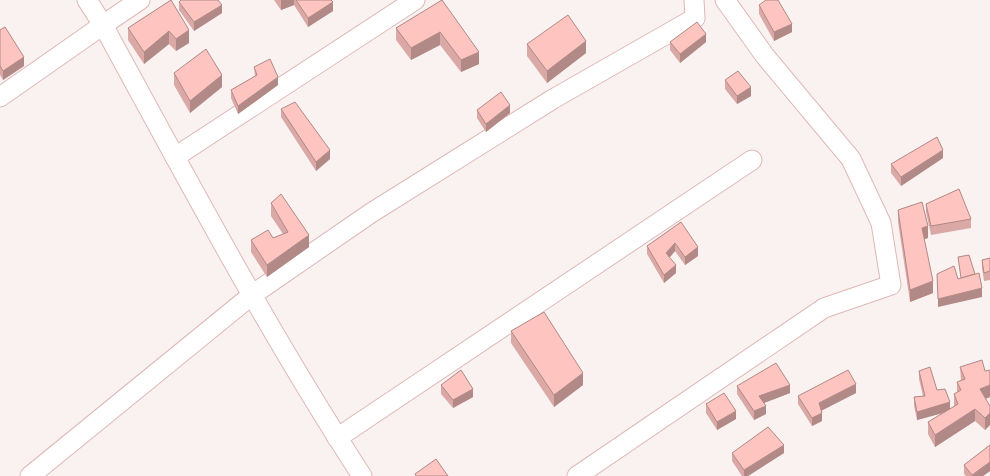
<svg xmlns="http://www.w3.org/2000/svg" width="990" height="476" font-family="Barlow,sans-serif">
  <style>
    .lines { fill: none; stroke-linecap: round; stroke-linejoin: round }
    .minor-casing { stroke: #deb9b6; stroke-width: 21 }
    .minor { stroke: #fff; stroke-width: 19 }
    .wall { fill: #daa9a5 }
    .shaded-wall { fill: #b18986 }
    .building { fill: #fdc4c0; stroke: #b18986 }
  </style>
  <rect width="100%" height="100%" fill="#faf2f1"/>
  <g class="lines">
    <g class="minor-casing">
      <g id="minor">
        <path d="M140,0L103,25C186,177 267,330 362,476"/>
        <path d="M0,97L103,25L87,0"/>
        <path d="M175,157L415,0"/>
        <path d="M337,438L752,160"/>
        <path d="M30,476L252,295L371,213L553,99L695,18L694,0"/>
        <path d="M577,476L824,308L891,285L881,223L851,159L765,56L725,0"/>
      </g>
    </g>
    <use href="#minor" class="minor"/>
  </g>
  <g class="wall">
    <path d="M171,0L189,43L176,51L169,44L144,64L128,40V28Z"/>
    <path d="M274,0H331L333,11L308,27L294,5L281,10Z"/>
    <path d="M442,0L479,64L461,72L440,45L411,60L396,40V28Z"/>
    <path d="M179,2L222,13L194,31L179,10Z"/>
    <path d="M759,5L792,32L774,41L759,14Z"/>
    <path d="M0,30L24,66L3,80L0,75Z"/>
    <path d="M670,42H706L680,63L670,50Z"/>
    <path d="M527,44L586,53L547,83L527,56Z"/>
    <path d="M254,67L278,85L238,114L231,98V90L255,76Z"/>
    <path d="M174,73L222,87L190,113L174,85Z"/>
    <path d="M725,80L751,96L737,104L725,89Z"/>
    <path d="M281,109L330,159L316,171L281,117Z"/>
    <path d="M477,110L510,113L486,132L477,118Z"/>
    <path d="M943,158L901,186L891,173V164Z"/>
    <path d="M271,203L309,247L267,277L251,252V240L273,238L283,234L271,216Z"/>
    <path d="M926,204L971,219V228L931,235L926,212Z"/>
    <path d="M898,210L928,238L924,239L933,293L910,302L898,222Z"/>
    <path d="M681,222L698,256L685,265L675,251L669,258L676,273L664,283L647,254V246Z"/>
    <path d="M990,258V280L984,281L982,268V260Z"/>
    <path d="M511,331L583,385L554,407L511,343Z"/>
    <path d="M960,367L985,371L990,370V397L985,399L990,406V425L985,430L975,421L935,447L928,434V422L943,413L917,420L914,406V397L923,396L919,379V371L937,390L950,409L954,406V394L957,392V382L961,381Z"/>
    <path d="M441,385L473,397L453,408L441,394Z"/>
    <path d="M737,386L790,393L764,403L766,414L754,420L737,394Z"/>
    <path d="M856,393L822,410V421L812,426L798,404V396Z"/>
    <path d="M706,404L736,419L717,430L706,413Z"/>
    <path d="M990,445V471L983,476H966L964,474V465Z"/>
    <path d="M732,453H784L748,476H742L732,461Z"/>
  </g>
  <g class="shaded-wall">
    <path d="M281,0H294V5L281,10Z"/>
    <path d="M333,2V11L308,27V18Z"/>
    <path d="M222,5V13L194,31V22Z"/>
    <path d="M792,24V32L774,41V32Z"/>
    <path d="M189,30V43L176,51V39Z"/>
    <path d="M169,31V44L144,64V52Z"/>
    <path d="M440,32V45L411,60V48Z"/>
    <path d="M706,34V42L680,63V54Z"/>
    <path d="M586,41V53L547,83V71Z"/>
    <path d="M479,52V64L461,72V60Z"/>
    <path d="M24,57V66L3,80V71Z"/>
    <path d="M222,75V87L190,113V101Z"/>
    <path d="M278,77V85L238,114V106Z"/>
    <path d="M751,87V96L737,104V96Z"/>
    <path d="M510,105V113L486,132V124Z"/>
    <path d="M330,150V159L316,171V162Z"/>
    <path d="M943,150V158L901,186V177Z"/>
    <path d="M928,226V238L922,240V228Z"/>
    <path d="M309,235V247L267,277V265Z"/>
    <path d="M675,243V251L666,262V253Z"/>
    <path d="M698,247V256L685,265V257Z"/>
    <path d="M676,265V273L664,283V275Z"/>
    <path d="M933,281V293L910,302V290Z"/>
    <path d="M982,288V297L938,307V299Z"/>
    <path d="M583,373V385L554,407V395Z"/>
    <path d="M856,384V393L819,412V403Z"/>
    <path d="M790,385V393L759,405V396Z"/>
    <path d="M990,385V397L980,401V389Z"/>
    <path d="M473,389V397L453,408V400Z"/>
    <path d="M950,402V411L917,420V412Z"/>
    <path d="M766,406V414L754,420V411Z"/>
    <path d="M975,409V421L935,447V435Z"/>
    <path d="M736,411V419L717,430V422Z"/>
    <path d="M822,413V421L812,426V418Z"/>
    <path d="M990,413V425L985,430V418Z"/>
    <path d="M784,445V453L748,476H744V470Z"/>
    <path d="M990,462V471L983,476H972Z"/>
  </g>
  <g class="building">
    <path d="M171,0L189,30L176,39L169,31L144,52L128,28Z"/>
    <path d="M181,0H218L222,5L194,22L179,2Z"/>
    <path d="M296,0H331L333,2L308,18Z"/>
    <path d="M442,0L479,52L461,60L440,32L411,48L396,28Z"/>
    <path d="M766,0H778L792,24L774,32L759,5Z"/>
    <path d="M568,15L586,41L547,71L527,44Z"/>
    <path d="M697,22L706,34L680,54L670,42Z"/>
    <path d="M5,27L24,57L3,71L0,66V30Z"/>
    <path d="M206,49L222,75L190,101L174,73Z"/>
    <path d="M270,59L278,77L238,106L231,90L257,75L254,67Z"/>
    <path d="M738,71L751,87L737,96L725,80Z"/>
    <path d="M501,92L510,105L486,124L477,110Z"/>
    <path d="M295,102L330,150L316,162L281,109Z"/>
    <path d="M937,137L943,150L901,177L891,164Z"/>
    <path d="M959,189L971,219L931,226L926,204Z"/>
    <path d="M281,194L309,235L267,265L251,240L268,230L273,238L288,232L271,203Z"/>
    <path d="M922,202L928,226L922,228L933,281L910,290L898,210Z"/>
    <path d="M681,222L698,247L685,257L675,243L666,253L676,265L664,275L647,246Z"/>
    <path d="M969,255L975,274L961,278L958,257Z"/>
    <path d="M990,258V271L984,273L982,260Z"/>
    <path d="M954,266L958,279L979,273L982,288L938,299L937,274Z"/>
    <path d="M544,312L583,373L554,395L511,331Z"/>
    <path d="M982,360L985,371L990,370V385L980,389L990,406V413L985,418L975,409L935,435L928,422L958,404L954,394L961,390L957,382L965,379L960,367Z"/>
    <path d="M776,363L790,385L759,396L766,406L754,411L737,386Z"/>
    <path d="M930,367L937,390L945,389L950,402L917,412L914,397L925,396L919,371Z"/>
    <path d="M461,370L473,389L453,400L441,385Z"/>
    <path d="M848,370L856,384L819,403L822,413L812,418L798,396Z"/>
    <path d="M724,393L736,411L717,422L706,404Z"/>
    <path d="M768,427L784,445L744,470L732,453Z"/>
    <path d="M990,445V462L972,475L964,465Z"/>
    <path d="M436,459L448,476H416L415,474Z"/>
  </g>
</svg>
